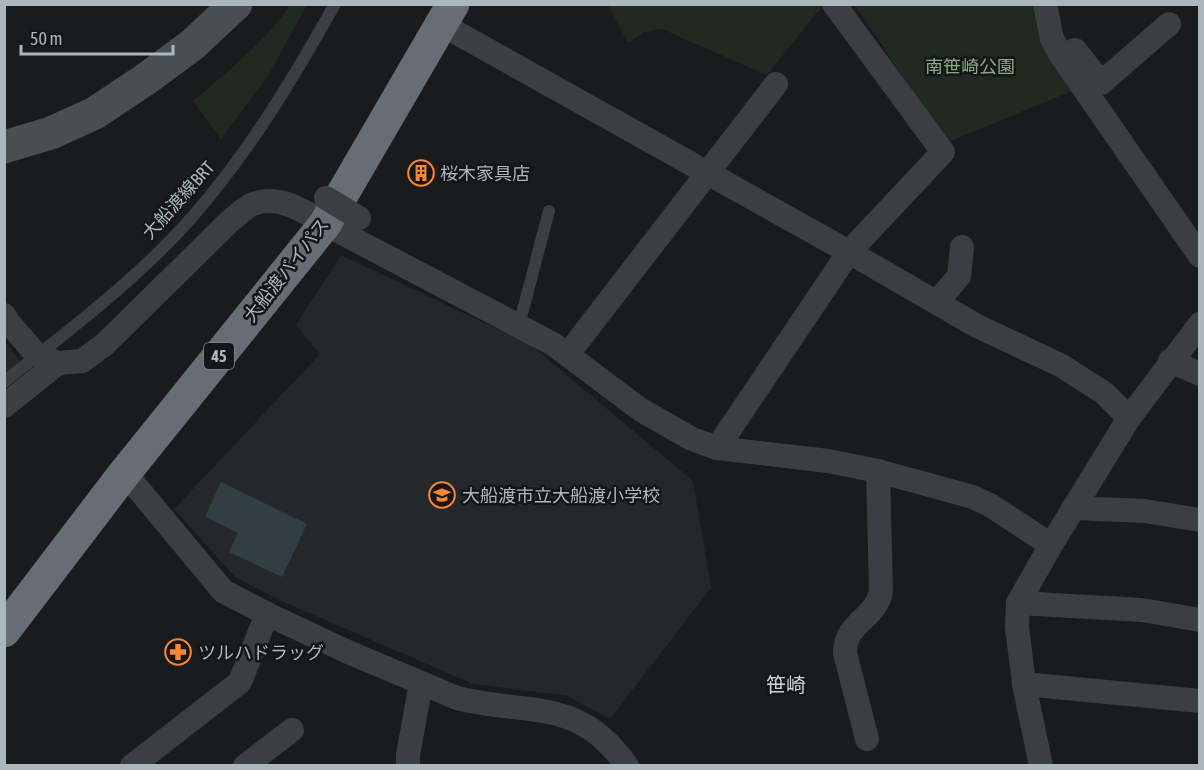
<svg xmlns="http://www.w3.org/2000/svg" width="1204" height="770" font-family="'Asap Condensed','Noto Sans JP',sans-serif">
  <style>
    .built { fill: #26272a }
    .green { fill: #212920 }
    .water { fill: #2f3f42 }
    .lines { fill: none; stroke-linecap: round; stroke-linejoin: round }
    .lane { stroke: #3b3e42; stroke-width: 12 }
    .street { stroke: #3b3e42; stroke-width: 24 }
    .secondary { stroke: #494e52; stroke-width: 33 }
    .highway { stroke: #676d74; stroke-width: 33 }
    .street-bridge { stroke: #3b3e42; stroke-width: 24 }
    .labels { text-anchor: middle; dominant-baseline: central; stroke-width: 5; stroke-linejoin: round; paint-order: stroke }
    .shield { fill: #151618; stroke: #7f868c; stroke-width: 1.5 }
    .shield-label { font-size: 16px; font-weight: bold; fill: #acb6bd }
    .park-label { font-size: 18px; fill: #8aa983; stroke: #151618 }
    .poi-label { font-size: 18px; fill: #acb6bd; stroke: #151618; text-anchor: start }
    .street-label { font-size: 18px; fill: #acb6bd; stroke: #151618 }
    .neighbourhood-label { font-size: 20px; fill: #ced3d9; stroke: #151618 }
  </style>
  <rect width="100%" height="100%" fill="#1a1b1d"/>
  <g class="built">
    <path d="M341,255L531,345L693,481L711,588L610,719L568,696L473,684L279,600L235,577L174,509L320,354L296,325Z"/>
    <path d="M4,340L21,362L4,375Z"/>
  </g>
  <g class="green">
    <path d="M290,5H307L268,76L221,139L193,101C225,74 267,40 290,5Z"/>
    <path d="M608,5H823L767,75L662,29L644,32L628,43Z"/>
    <path d="M853,5H1036L1072,91L946,143L862,15Z"/>
  </g>
  <path class="water" d="M221,482L307,524L282,577L229,552L238,533L205,517Z"/>
  <g class="lines">
    <g class="lane">
      <path d="M519,325L549,211"/>
      <path d="M4,382C68,331 140,277 193,216C249,152 293,79 335,4"/>
    </g>
    <g class="street">
      <path d="M1045,4L1052,39L1062,57L1200,256"/>
      <path d="M441,24L849,252L977,326L1062,366L1104,393L1129,418"/>
      <path d="M1069,53L1075,50L1101,83L1169,24"/>
      <path d="M937,302L959,276L962,247"/>
      <path d="M4,315L8,322L37,355L58,363L82,361L105,344L230,221C237,216 245,207 253,204C279,194 304,211 325,224L553,344L641,410L692,439L717,448L828,461L878,471L973,497L990,505L1051,545"/>
      <path d="M568,354L776,84"/>
      <path d="M1170,361L1200,374"/>
      <path d="M4,406L58,363"/>
      <path d="M717,448L849,252L943,152L834,4"/>
      <path d="M125,473L223,591L267,614L348,652L457,698C529,716 578,696 627,766"/>
      <path d="M1073,508L1145,511L1200,520"/>
      <path d="M1018,603L1142,610L1200,620"/>
      <path d="M1024,684L1200,701"/>
      <path d="M867,739L845,653C845,621 876,620 881,591L878,471"/>
      <path d="M132,766L240,682L267,614"/>
      <path d="M245,766L292,730"/>
      <path d="M408,766V755L421,683"/>
      <path d="M1041,766L1024,684L1017,627L1018,603L1051,545L1129,418L1200,324"/>
    </g>
    <path class="secondary" d="M4,147L51,133L95,113L146,79L192,45L236,4"/>
    <path class="highway" d="M4,631L123,475L325,224L453,4"/>
    <path class="street-bridge" d="M326,198L359,218"/>
  </g>
  <defs>
    <g id="building-ring" transform="scale(1.35)"><circle r="9.5" fill="#151618" stroke="#fb8734" stroke-width="1.5"/><path d="M-4-6H4V6H1V3H-1V6H-4ZM-2.5-4.3h1.7v1.8h-1.7ZM.8-4.3h1.7v1.8H.8ZM-2.5-1h1.7V.8h-1.7ZM.8-1h1.7V.8H.8Z" fill="#fb8734"/></g>
    <g id="school-ring" transform="scale(1.35)"><circle r="9.5" fill="#151618" stroke="#fb8734" stroke-width="1.5"/><path d="M0-5L7-2L0 1L-7-2ZM-4 1L0 2.5L4 1V4Q0 6-4 4Z" fill="#fb8734"/></g>
    <g id="pharmacy-ring" transform="scale(1.35)"><circle r="9.5" fill="#151618" stroke="#fb8734" stroke-width="1.5"/><path d="M-2-6h4v4h4v4h-4v4h-4v-4h-4v-4h4Z" fill="#fb8734"/></g>
  </defs>
  <g fill-rule="evenodd">
    <use href="#building-ring" x="421" y="173"/>
    <use href="#school-ring" x="442" y="495"/>
    <use href="#pharmacy-ring" x="178" y="652"/>
  </g>
  <g class="labels">
    <rect class="shield" x="204" y="343" width="30" height="26" rx="4.5"/>
    <g class="shield-label">
      <text x="219" y="356">45</text>
    </g>
    <g class="park-label">
      <text x="970" y="66">南笹崎公園</text>
    </g>
    <g class="poi-label">
      <text x="440" y="173">桜木家具店</text>
      <text x="462" y="495">大船渡市立大船渡小学校</text>
      <text x="198" y="652">ツルハドラッグ</text>
    </g>
    <g class="street-label">
      <text transform="translate(178 200) rotate(-48)">大船渡線BRT</text>
      <text transform="translate(286 270) rotate(-52)">大船渡バイパス</text>
    </g>
    <g class="neighbourhood-label">
      <text x="786" y="684">笹崎</text>
    </g>
  </g>
  <rect width="1204" height="770" fill="none" stroke="#acb6bd" stroke-width="12"/>
  <path d="M21 45v9h152v-9" fill="none" stroke="#acb6bd" stroke-width="3"/>
  <text x="30" y="45" font-size="18" fill="#acb6bd" stroke="#151618" stroke-width="4.5" paint-order="stroke">50 m</text>
</svg>
